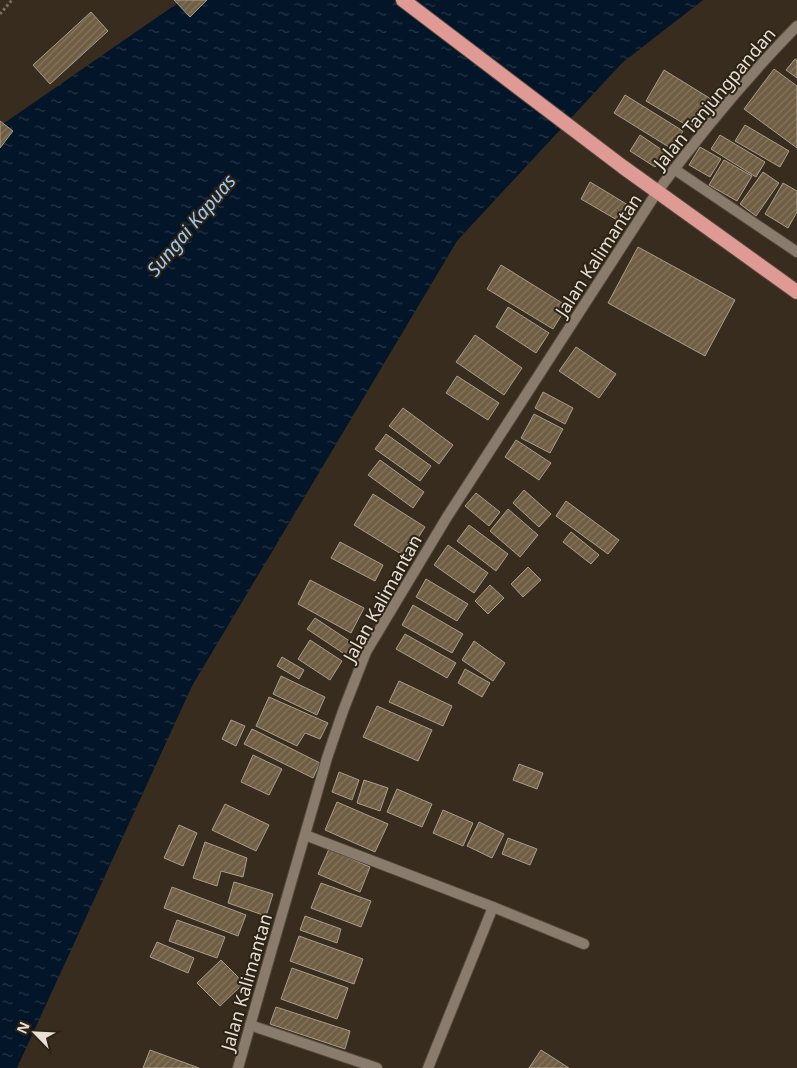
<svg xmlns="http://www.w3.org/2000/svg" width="797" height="1068" font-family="'Noto Sans',sans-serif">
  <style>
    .water { fill: url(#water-ripples) }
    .building { fill: url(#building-hatch); stroke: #a89c8a }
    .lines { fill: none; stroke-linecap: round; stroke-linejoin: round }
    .minor-casing { stroke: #534a3d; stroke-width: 12 }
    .trunk-casing { stroke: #534a3d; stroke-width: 16 }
    .path { stroke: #7a7063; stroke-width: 3; stroke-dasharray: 2.5 2.5; stroke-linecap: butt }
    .minor { stroke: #897c6c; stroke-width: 10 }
    .trunk { stroke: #e09a95; stroke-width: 14 }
    .labels { text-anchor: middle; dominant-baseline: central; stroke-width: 4; stroke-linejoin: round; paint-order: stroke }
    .street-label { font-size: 18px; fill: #e7e0d7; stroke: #2d2315 }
    .water-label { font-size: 19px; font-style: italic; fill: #9ec8f3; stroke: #2d2315 }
  </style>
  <defs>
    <pattern id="water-ripples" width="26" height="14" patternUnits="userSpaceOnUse" patternTransform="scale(1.25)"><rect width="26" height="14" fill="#031528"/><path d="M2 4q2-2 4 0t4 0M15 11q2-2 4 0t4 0" fill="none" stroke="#283746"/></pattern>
    <pattern id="building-hatch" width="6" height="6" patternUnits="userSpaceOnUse" patternTransform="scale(1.25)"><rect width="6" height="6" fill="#6f5e43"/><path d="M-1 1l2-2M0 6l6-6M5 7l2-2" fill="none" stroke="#84755d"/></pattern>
  </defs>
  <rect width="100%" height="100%" fill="#382c1e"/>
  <path class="water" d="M182,0H703L622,63L457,241L192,686L17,1068H0V126Z"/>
  <g class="building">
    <path d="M174,0H207L190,17Z"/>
    <path d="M91,12L108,31L50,84L33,65Z"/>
    <path d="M795,59L797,60V78L786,70Z"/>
    <path d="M774,69L797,86V148L744,109Z"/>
    <path d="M664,70L711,99L693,129L646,101Z"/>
    <path d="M625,95L683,131L672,149L614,113Z"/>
    <path d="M0,121L13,131L0,148Z"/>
    <path d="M745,125L789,151L780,167L735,141Z"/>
    <path d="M640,135L665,152L655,167L630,151Z"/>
    <path d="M720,135L765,162L756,177L711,149Z"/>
    <path d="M700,147L721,159L710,177L689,165Z"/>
    <path d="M724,160L752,176L737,201L709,185Z"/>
    <path d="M763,172L779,183L756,216L740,204Z"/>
    <path d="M590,182L633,208L624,224L581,199Z"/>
    <path d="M783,183L797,191V212L788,228L765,214Z"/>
    <path d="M638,247L735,300L705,356L608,303Z"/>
    <path d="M501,265L567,306L553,329L487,289Z"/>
    <path d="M508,307L549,333L536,353L496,327Z"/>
    <path d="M475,335L522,368L504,395L456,362Z"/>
    <path d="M576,347L616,374L599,398L559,371Z"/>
    <path d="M457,376L499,403L488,420L446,393Z"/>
    <path d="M543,392L573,408L565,424L535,408Z"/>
    <path d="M403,408L453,445L439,464L389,426Z"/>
    <path d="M534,414L563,429L550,453L521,438Z"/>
    <path d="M386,434L431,466L420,481L375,449Z"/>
    <path d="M516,440L551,463L539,480L505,457Z"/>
    <path d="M380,460L424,492L413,508L368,475Z"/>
    <path d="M524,490L551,514L539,527L513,503Z"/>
    <path d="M476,493L500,512L489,526L465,506Z"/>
    <path d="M373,494L425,527L406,557L354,525Z"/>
    <path d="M566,501L619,540L608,554L556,516Z"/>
    <path d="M508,509L538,535L520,557L490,531Z"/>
    <path d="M469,525L508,554L496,571L457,541Z"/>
    <path d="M571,532L599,555L591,564L563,542Z"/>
    <path d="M340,542L383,565L375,581L331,558Z"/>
    <path d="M448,545L488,573L474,593L434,565Z"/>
    <path d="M528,567L541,580L523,597L511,584Z"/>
    <path d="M426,579L468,604L457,621L416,597Z"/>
    <path d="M310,580L364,608L351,633L298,604Z"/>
    <path d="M490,585L504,598L488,614L475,601Z"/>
    <path d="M413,605L463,634L452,653L402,625Z"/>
    <path d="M315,618L357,646L349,657L307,629Z"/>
    <path d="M405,634L456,663L447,678L396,649Z"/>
    <path d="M310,640L342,661L330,680L298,659Z"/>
    <path d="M474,641L505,663L493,681L462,660Z"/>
    <path d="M282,657L304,670L299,679L277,666Z"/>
    <path d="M465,669L490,683L482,697L458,683Z"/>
    <path d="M281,676L325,697L317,715L273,694Z"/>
    <path d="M399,681L452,706L443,726L389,702Z"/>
    <path d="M269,697L328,723L320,739L305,733L297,746L256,726Z"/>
    <path d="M377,706L432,730L418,761L363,737Z"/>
    <path d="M231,720L245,726L236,746L222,739Z"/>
    <path d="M252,729L320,763L313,778L244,744Z"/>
    <path d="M253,755L282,769L269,795L241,782Z"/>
    <path d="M519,764L543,773L537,789L513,780Z"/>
    <path d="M339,772L359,780L352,800L332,792Z"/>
    <path d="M364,780L388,788L380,811L357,803Z"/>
    <path d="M397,789L432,804L422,827L387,812Z"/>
    <path d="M337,802L388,824L375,852L325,830Z"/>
    <path d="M225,804L269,825L256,851L212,830Z"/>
    <path d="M443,810L473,823L463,846L433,833Z"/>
    <path d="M479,822L504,834L492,858L467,846Z"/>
    <path d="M179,825L197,833L183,866L164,858Z"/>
    <path d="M508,838L537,849L530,865L502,854Z"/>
    <path d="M205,842L247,858L243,877L221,871L217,886L193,878Z"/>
    <path d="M329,849L370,867L360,892L318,874Z"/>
    <path d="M234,882L273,894L266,916L228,903Z"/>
    <path d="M321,883L371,901L361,927L311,908Z"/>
    <path d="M172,887L246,915L238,936L164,908Z"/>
    <path d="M305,916L341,929L337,943L300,930Z"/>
    <path d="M177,920L225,937L217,958L169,941Z"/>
    <path d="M299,936L363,959L354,984L290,961Z"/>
    <path d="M157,942L194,958L188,973L150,957Z"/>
    <path d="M221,960L244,983L220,1006L197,983Z"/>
    <path d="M292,968L348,988L337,1019L281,999Z"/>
    <path d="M276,1007L350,1031L345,1049L270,1024Z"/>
    <path d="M150,1050L199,1068H143Z"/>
    <path d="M541,1050L569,1068H529Z"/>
  </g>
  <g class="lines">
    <g class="minor-casing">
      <g id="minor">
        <path d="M674,169L797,252"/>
        <path d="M305,835L493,907L584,944"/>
        <path d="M250,1025L377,1068"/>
        <path d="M238,1068L263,980L327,758L343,711L366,652L447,517L657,192C700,134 746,78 797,26"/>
        <path d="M428,1068L493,907"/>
      </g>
    </g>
    <g class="trunk-casing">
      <path id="trunk" d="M403,0L623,167L797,292"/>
    </g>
    <path class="path" d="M0,14L12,0"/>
    <use href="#minor" class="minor"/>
    <use href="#trunk" class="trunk"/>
  </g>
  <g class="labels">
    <g class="street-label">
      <text transform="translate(714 98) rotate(-50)">Jalan Tanjungpandan</text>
      <text transform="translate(598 255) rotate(-57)">Jalan Kalimantan</text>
      <text transform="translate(382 598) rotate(-61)">Jalan Kalimantan</text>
      <text transform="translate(246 982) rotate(-74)">Jalan Kalimantan</text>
    </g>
    <g class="water-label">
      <text transform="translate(191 225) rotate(-50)">Sungai Kapuas</text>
    </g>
  </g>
  <g transform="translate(35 1033) rotate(294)" stroke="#2d2315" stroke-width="4" paint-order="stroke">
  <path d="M0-4L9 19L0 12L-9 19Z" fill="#e7e0d7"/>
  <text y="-8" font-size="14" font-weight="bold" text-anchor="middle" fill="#e7e0d7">N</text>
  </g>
</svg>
